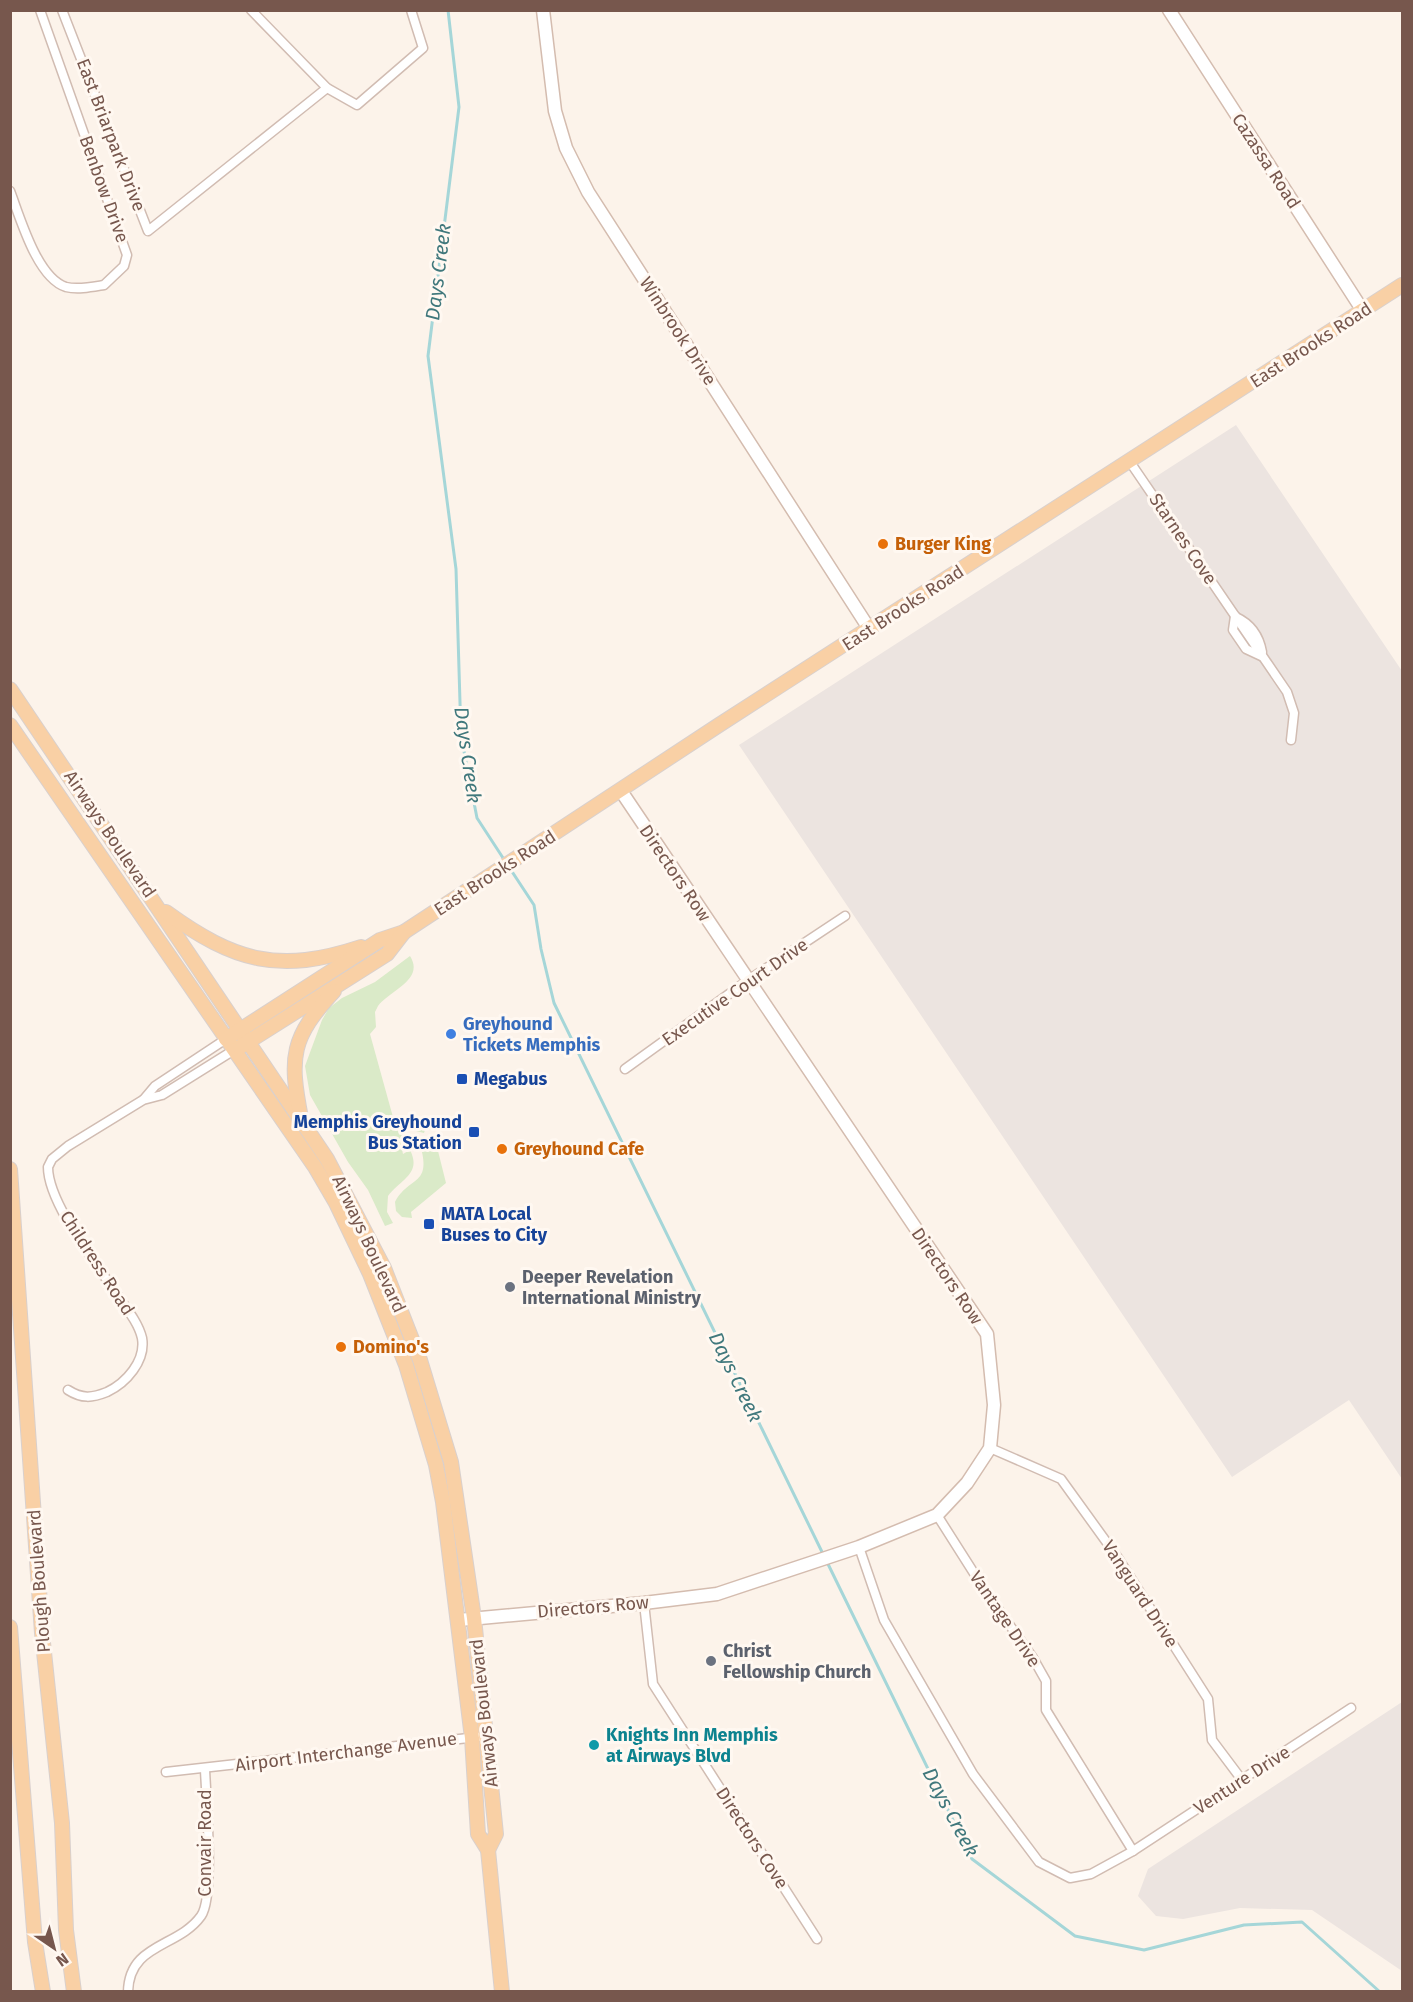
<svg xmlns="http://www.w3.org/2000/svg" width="1413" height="2002" font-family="'Fira Sans',sans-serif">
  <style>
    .industrial { fill: #ece4e0 }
    .green { fill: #daeac8 }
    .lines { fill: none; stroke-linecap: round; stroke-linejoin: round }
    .stream { stroke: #a5d6d8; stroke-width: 3 }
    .street-casing { stroke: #d1bcb2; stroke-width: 11 }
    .secondary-casing { stroke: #d4bcaf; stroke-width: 15 }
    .primary-casing { stroke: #d9d0cd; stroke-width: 16 }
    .street { stroke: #fff; stroke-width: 8 }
    .secondary { stroke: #fff; stroke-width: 12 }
    .primary { stroke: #f9d0a5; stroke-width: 14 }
    .food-dot { fill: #e8710a; stroke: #fff8f1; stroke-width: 2 }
    .shop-dot { fill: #3f7fe0; stroke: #fff8f1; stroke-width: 2 }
    .transit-dot { fill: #1a4fb4; stroke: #fff8f1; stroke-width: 2 }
    .worship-dot { fill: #6b7280; stroke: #fff8f1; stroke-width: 2 }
    .culture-dot { fill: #0f9aa8; stroke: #fff8f1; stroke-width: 2 }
    .labels { text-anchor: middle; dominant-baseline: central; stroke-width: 6; stroke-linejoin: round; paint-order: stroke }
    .street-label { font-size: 18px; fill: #77574d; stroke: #fff8f1 }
    .food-label { font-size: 18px; font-weight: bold; fill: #c56008; stroke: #fff8f1; text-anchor: start }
    .shop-label { font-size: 18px; font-weight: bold; fill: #366cbe; stroke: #fff8f1; text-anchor: start }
    .transit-label { font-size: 18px; font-weight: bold; fill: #164399; stroke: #fff8f1; text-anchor: start }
    .worship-label { font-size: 18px; font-weight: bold; fill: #5b616d; stroke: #fff8f1; text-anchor: start }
    .culture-label { font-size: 18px; font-weight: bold; fill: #0d838f; stroke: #fff8f1; text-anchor: start }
    .water-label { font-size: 20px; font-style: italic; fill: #40787c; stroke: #fff8f1 }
  </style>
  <rect width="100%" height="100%" fill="#fcf3ea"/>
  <g class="industrial">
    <path d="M1236,425L1402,671V1479L1349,1400L1232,1477L739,745Z"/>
    <path d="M1402,1702V1971L1312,1910L1240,1908L1183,1919L1156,1916L1138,1896L1148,1869Z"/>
  </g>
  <g class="green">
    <path d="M410,956C425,980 390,990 378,1006L375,1012L376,1027L370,1034L396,1128L404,1124L406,1132L400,1141L403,1154L410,1150C422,1174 401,1179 388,1196L387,1212L393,1223L385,1226L368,1190L348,1162L310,1095L305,1066L322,1020L329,1008L342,998L375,982Z"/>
    <path d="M421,1117L430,1120L432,1130H425L424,1133L416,1131L413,1122L415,1120L421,1121Z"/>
    <path d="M429,1144L437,1147L446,1183L411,1212L412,1218L402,1217L396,1211L395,1202C409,1176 431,1186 421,1148L428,1147Z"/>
  </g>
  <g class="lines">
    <g class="stream">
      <path d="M448,10L459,107L428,356L456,569L461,736L477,818L505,861"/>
      <path d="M509,867L534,905L541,949L554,1003L824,1556"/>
      <path d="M827,1562L972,1859L1075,1936L1144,1950L1244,1925L1302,1922L1380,1992"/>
    </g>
    <g class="street-casing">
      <g id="street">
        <path d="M62,10L148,231L327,88"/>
        <path d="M251,10L327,88L357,105L423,48L411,10"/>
        <path d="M10,191C20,217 37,278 66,287C78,290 92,287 104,285L124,266L127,255L40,10"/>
        <path d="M1130,462L1287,692L1294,713L1291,740"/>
        <path d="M1235,616L1233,630L1246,649L1261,656"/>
        <path d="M1236,617C1251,624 1259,635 1262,652"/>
        <path d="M625,1069L747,981L845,916"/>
        <path d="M144,1099L155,1086L226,1039"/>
        <path d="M68,1390C82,1399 92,1398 107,1392C126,1383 146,1361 142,1338C139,1325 130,1313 122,1302C101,1269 48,1205 48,1167L52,1159L68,1146L143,1100L162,1095L234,1050"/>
        <path d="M990,1448L1061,1479L1118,1558L1208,1699L1212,1740L1242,1780"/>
        <path d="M937,1515L984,1589L1033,1658L1046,1681V1710L1133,1851"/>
        <path d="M859,1547L884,1620L973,1774L1039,1862L1070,1878L1091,1874L1133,1851L1351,1708"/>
        <path d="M644,1603L653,1684L817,1939"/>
        <path d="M166,1772L486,1736"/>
        <path d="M128,1992C129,1943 178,1948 201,1916C215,1897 206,1797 205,1769"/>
      </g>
    </g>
    <g class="secondary-casing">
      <g id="secondary">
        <path d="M543,10L555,111L566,148L588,192L870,630"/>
        <path d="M1169,10L1363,311"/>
        <path d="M459,1620L644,1603L717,1594L859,1547L937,1515L967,1483L990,1448L994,1405L987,1334L621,791"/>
      </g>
    </g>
    <g class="primary-casing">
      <g id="primary">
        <path d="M10,689L327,1159L384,1268L420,1360L451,1462L474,1618L496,1834L488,1850"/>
        <path d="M10,725L315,1167L336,1203L370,1274L406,1365L436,1465L443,1502L472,1738L478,1834L488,1850L502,1992"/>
        <path d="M166,912C235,962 279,974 361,947"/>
        <path d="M226,1039L380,940L404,932L719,725L1402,285"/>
        <path d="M240,1047L387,954L404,932"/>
        <path d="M301,1118C289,1056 291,1038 334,991"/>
        <path d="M10,1169L42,1633L62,1823L66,1930L74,1992"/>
        <path d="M10,1627L35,1942L43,1992"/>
      </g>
    </g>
    <use href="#street" class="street"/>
    <use href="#secondary" class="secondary"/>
    <use href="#primary" class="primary"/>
  </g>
  <g class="food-dot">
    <circle cx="883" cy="544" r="6"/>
    <circle cx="502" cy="1149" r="6"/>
    <circle cx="341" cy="1347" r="6"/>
  </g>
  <circle class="shop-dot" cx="451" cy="1034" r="6"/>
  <g class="transit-dot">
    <rect x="456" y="1073" width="12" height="12" rx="3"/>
    <rect x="468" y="1126" width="12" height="12" rx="3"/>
    <rect x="423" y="1218" width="12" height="12" rx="3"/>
  </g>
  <g class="worship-dot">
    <circle cx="510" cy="1287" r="6"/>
    <circle cx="711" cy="1661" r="6"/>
  </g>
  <circle class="culture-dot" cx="594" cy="1745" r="6"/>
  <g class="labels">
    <g class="street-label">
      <text transform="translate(111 135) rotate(69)">East Briarpark Drive</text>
      <text transform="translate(1266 161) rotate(57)">Cazassa Road</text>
      <text transform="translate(104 189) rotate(70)">Benbow Drive</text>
      <text transform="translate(678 331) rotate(57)">Winbrook Drive</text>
      <text transform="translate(1311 345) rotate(-33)">East Brooks Road</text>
      <text transform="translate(1183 539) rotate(56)">Starnes Cove</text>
      <text transform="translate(903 608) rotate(-33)">East Brooks Road</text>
      <text transform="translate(110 834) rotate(56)">Airways Boulevard</text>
      <text transform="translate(495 873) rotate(-33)">East Brooks Road</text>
      <text transform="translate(675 873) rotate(56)">Directors Row</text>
      <text transform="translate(735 992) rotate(-35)">Executive Court Drive</text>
      <text transform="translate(369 1244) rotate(65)">Airways Boulevard</text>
      <text transform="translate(97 1263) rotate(57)">Childress Road</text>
      <text transform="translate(947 1276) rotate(56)">Directors Row</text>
      <text transform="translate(39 1581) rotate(-94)">Plough Boulevard</text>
      <text transform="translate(1140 1594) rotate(57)">Vanguard Drive</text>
      <text transform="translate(593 1607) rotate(-5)">Directors Row</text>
      <text transform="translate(1005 1619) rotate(56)">Vantage Drive</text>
      <text transform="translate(484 1713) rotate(-96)">Airways Boulevard</text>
      <text transform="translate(346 1752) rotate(-7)">Airport Interchange Avenue</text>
      <text transform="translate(1242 1780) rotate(-33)">Venture Drive</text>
      <text transform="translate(752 1838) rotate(57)">Directors Cove</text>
      <text transform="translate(205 1843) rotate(-90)">Convair Road</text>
    </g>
    <g class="food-label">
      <text x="895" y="544">Burger King</text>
      <text x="514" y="1149">Greyhound Cafe</text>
      <text x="353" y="1347">Domino's</text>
    </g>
    <g class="shop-label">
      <text x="463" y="1024">Greyhound<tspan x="463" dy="21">Tickets Memphis</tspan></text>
    </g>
    <g class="transit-label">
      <text x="474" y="1079">Megabus</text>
      <text x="462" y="1122" text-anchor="end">Memphis Greyhound<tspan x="462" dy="21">Bus Station</tspan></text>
      <text x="441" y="1214">MATA Local<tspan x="441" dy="21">Buses to City</tspan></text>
    </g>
    <g class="worship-label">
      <text x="522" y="1277">Deeper Revelation<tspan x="522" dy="21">International Ministry</tspan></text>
      <text x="723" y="1651">Christ<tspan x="723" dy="21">Fellowship Church</tspan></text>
    </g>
    <g class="culture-label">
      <text x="606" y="1735">Knights Inn Memphis<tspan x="606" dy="21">at Airways Blvd</tspan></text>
    </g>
    <g class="water-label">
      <text transform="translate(438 272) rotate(-83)">Days Creek</text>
      <text transform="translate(468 755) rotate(82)">Days Creek</text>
      <text transform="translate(736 1377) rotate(64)">Days Creek</text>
      <text transform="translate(951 1812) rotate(62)">Days Creek</text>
    </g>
  </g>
  <rect width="1413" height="2002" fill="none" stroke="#77574d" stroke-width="24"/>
  <g transform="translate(54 1948) rotate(145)" stroke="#fff8f1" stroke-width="4.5" paint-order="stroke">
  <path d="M0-4.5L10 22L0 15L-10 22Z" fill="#77574d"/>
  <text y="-9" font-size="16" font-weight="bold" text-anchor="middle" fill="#77574d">N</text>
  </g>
</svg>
